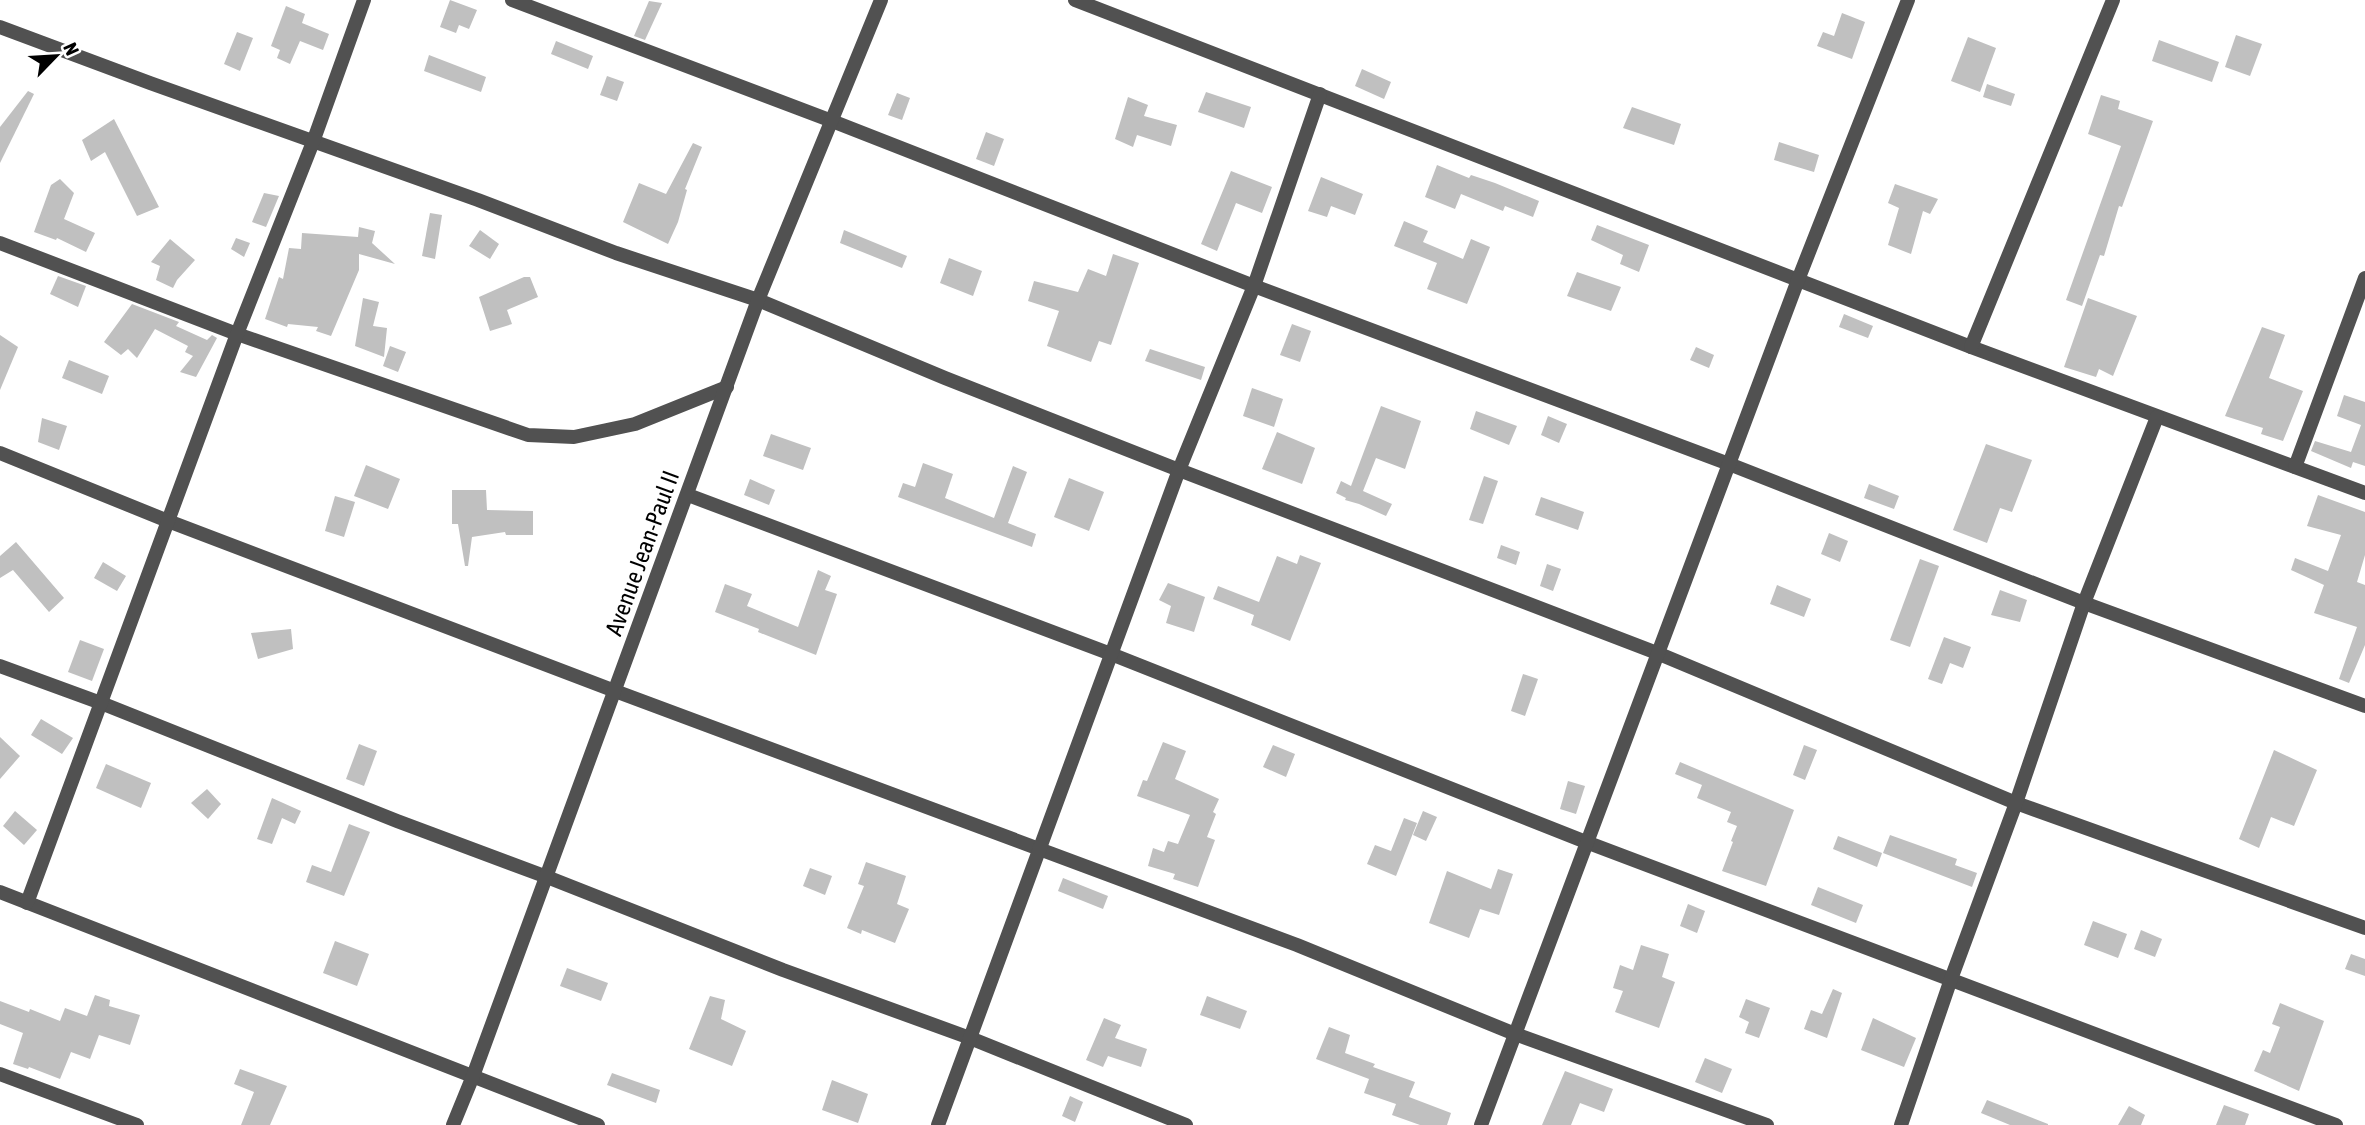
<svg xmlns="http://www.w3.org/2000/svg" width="2365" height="1125" font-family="'Asap Condensed',sans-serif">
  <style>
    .building { fill: #c0c0c0 }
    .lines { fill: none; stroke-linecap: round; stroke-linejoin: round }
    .minor { stroke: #515151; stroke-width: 14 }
    .tertiary { stroke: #515151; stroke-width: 14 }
    .labels { text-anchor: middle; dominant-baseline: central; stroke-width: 6; stroke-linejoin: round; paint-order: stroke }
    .street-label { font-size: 24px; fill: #000; stroke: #fff }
  </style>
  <rect width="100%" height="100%" fill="#fff"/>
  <g class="building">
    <path d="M450,0L477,10L469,29L459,25L456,33L440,27Z"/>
    <path d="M649,1L662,3L645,40L634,36Z"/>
    <path d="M286,6L305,14L302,23L329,34L323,50L300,41L290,64L277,58L280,50L271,46Z"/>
    <path d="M1842,13L1865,22L1852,59L1817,46L1823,32L1834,36Z"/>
    <path d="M237,32L253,38L240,71L224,64Z"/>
    <path d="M2236,35L2262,44L2250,76L2225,67Z"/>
    <path d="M1968,37L1996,48L1980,92L1951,81Z"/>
    <path d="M2159,40L2219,62L2212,82L2152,61Z"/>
    <path d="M556,41L593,56L588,69L551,54Z"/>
    <path d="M429,55L486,77L481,92L424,71Z"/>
    <path d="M1362,69L1391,82L1384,99L1355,86Z"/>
    <path d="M607,76L624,82L617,101L600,95Z"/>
    <path d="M1987,84L2015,94L2011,106L1983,97Z"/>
    <path d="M28,91L34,94L0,163V127Z"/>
    <path d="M1206,92L1251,107L1244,128L1198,112Z"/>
    <path d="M897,93L910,98L902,120L888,115Z"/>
    <path d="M2101,95L2120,101L2118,109L2153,121L2122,207L2119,206L2104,256L2100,255L2082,306L2066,300L2121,146L2088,134Z"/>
    <path d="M1128,97L1148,105L1144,116L1177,125L1171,146L1137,135L1133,147L1115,139Z"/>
    <path d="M1632,107L1681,124L1674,145L1623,128Z"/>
    <path d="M114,119L159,207L137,216L105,152L91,161L82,140Z"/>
    <path d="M986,132L1004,139L994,166L976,159Z"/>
    <path d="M1779,142L1819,155L1814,172L1774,160Z"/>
    <path d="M693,143L702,147L685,189L687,190L678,222L668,244L623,222L639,183L666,194Z"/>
    <path d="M1437,165L1469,178L1471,175L1495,183L1539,201L1533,217L1505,206L1503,211L1461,194L1455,209L1425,197Z"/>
    <path d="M1231,171L1272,187L1262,213L1236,203L1217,251L1201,244Z"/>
    <path d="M1321,177L1363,194L1355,215L1331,206L1327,217L1308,211Z"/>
    <path d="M60,179L74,193L64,219L95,233L86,252L57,238L56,240L34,232L51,185Z"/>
    <path d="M1895,184L1938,199L1930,214L1923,211L1911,254L1888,245L1899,208L1888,203Z"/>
    <path d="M264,193L279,196L266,227L252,222Z"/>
    <path d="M430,213L442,215L435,259L422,256Z"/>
    <path d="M1404,221L1428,231L1423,242L1463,259L1471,239L1490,247L1467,304L1427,289L1437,263L1394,246Z"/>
    <path d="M1597,225L1649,245L1639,272L1620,264L1623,255L1591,240Z"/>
    <path d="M359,227L375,231L372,243L395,264L359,254V270L331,336L316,331L318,327L288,324L287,327L265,319L279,277L283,279L289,248L301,249L302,233L358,237Z"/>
    <path d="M480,230L499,244L490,259L469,246Z"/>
    <path d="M844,230L907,256L902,268L840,243Z"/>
    <path d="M236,238L250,243L244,257L231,249Z"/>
    <path d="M170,239L195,260L177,280L173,288L156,280L160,266L151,262Z"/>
    <path d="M1113,254L1139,263L1111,345L1099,341L1091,362L1047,346L1059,311L1028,301L1034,281L1078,292L1088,269L1106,276Z"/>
    <path d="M949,258L982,271L973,296L940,283Z"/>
    <path d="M1577,272L1621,287L1611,311L1567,296Z"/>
    <path d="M58,276L86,286L78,307L50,294Z"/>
    <path d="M524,277H530L538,297L507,310L512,324L490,331L479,297Z"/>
    <path d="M363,298L379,302L373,326L387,328L384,357L355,346Z"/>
    <path d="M2088,298L2137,316L2113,376L2099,369L2096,377L2064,367Z"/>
    <path d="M132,304L179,322L176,326L207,340L212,335L217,338L196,377L180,372L193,356L185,352L188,346L155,329L137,358L128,349L121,355L104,342Z"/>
    <path d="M1844,314L1873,326L1868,338L1839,327Z"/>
    <path d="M1292,324L1311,331L1300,362L1280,355Z"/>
    <path d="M2262,327L2285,335L2269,378L2303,391L2283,441L2261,434L2263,428L2225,416Z"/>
    <path d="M0,335L18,347L0,390Z"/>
    <path d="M390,346L406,352L398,372L383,366Z"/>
    <path d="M1696,347L1714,355L1709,368L1690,360Z"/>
    <path d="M1150,349L1205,367L1201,380L1145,361Z"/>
    <path d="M69,360L109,376L102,394L62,378Z"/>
    <path d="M1252,388L1283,399L1274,427L1243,416Z"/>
    <path d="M2344,395L2365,402V466L2353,462L2351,468L2311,451L2315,441L2351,452L2361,425L2337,416Z"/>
    <path d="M1381,406L1421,421L1405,469L1376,458L1363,491L1392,504L1386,516L1359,504L1345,500L1346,498L1336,493L1341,481L1351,486Z"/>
    <path d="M1476,411L1517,426L1509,445L1470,429Z"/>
    <path d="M1548,416L1567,424L1559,443L1541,435Z"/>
    <path d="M42,418L67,426L59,450L38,442Z"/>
    <path d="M1277,432L1315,448L1302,484L1262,469Z"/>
    <path d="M771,434L811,448L803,470L763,456Z"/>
    <path d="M1986,444L2032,460L2012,512L2000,508L1987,543L1953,530Z"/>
    <path d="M923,463L953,474L945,498L994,518L1013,466L1027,472L1008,523L1036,534L1032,547L898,497L903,483L915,487Z"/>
    <path d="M366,465L400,479L388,509L354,496Z"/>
    <path d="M1484,476L1498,481L1483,524L1469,520Z"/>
    <path d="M1069,478L1104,492L1089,531L1054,517Z"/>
    <path d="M750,479L775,490L769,505L744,495Z"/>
    <path d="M1869,484L1899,496L1894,509L1864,498Z"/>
    <path d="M452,490H486L487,510L533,511V535H506L505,532L472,537L468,566H465L458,524H452Z"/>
    <path d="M2318,495L2365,512V555L2357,582L2365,585V645L2349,683L2339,679L2357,627L2314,613L2324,585L2291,570L2295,558L2328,571L2341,535L2307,526Z"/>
    <path d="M335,496L355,502L344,537L325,531Z"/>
    <path d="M1541,497L1584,512L1578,530L1535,515Z"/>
    <path d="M1829,533L1848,541L1840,562L1821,554Z"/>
    <path d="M16,542L64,598L49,612L13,570L0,578V556Z"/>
    <path d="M1501,545L1520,552L1516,565L1497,558Z"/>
    <path d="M1300,555L1321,563L1290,641L1251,625L1254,615L1213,599L1218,586L1259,602L1277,556L1297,564Z"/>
    <path d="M1920,559L1939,566L1910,647L1890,640Z"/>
    <path d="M103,562L126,576L117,591L94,578Z"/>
    <path d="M1547,564L1561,569L1553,591L1540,586Z"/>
    <path d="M818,570L831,576L825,590L837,594L816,655L758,632L759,629L715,612L725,584L752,594L747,606L798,627Z"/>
    <path d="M1168,583L1205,597L1194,632L1166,623L1171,606L1159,600Z"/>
    <path d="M1777,585L1811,599L1804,617L1770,604Z"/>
    <path d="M2000,590L2027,600L2020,622L1991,615Z"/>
    <path d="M291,629L293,649L258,659L251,633Z"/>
    <path d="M1944,637L1971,647L1963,668L1950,663L1942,684L1928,679Z"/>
    <path d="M80,640L104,649L92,681L68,672Z"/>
    <path d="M1523,674L1538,679L1525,716L1511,711Z"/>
    <path d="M41,719L73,738L62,754L31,735Z"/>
    <path d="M0,737L20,756L0,779Z"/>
    <path d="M1163,742L1186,751L1175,779L1219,799L1213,812L1216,814L1207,837L1215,840L1198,887L1173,879L1175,874L1148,866L1153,848L1164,852L1168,841L1178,844L1190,815L1137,796L1143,780L1147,781Z"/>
    <path d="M359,744L377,751L364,786L346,779Z"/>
    <path d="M1273,745L1295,754L1286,777L1263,767Z"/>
    <path d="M1804,745L1817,750L1805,780L1793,775Z"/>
    <path d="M2274,750L2317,770L2294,826L2271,817L2259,848L2239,839Z"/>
    <path d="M1680,762L1794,810L1766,886L1722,871L1733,842L1731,841L1737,826L1727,822L1731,812L1697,798L1702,785L1675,774Z"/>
    <path d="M106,764L151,783L141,808L96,788Z"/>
    <path d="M1568,781L1585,786L1576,814L1560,809Z"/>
    <path d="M207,789L221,804L208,819L191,803Z"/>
    <path d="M272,798L301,811L295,824L282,818L272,844L257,839Z"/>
    <path d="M15,811L37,830L24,845L3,826Z"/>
    <path d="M1423,811L1437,817L1426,841L1413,835Z"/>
    <path d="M1404,818L1417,823L1396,876L1367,864L1375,845L1391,851Z"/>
    <path d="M349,824L370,832L344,896L306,882L312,865L331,872Z"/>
    <path d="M1890,835L1957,859L1955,865L1977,873L1972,887L1883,853Z"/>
    <path d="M1838,836L1882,853L1877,867L1833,849Z"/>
    <path d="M866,862L906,876L897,904L909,909L895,943L862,930L861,934L847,928L864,886L858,884Z"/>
    <path d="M810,868L832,876L825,895L803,886Z"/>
    <path d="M1498,869L1513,874L1499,915L1480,909L1469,938L1429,923L1447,871L1491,889Z"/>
    <path d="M1063,878L1108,896L1103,909L1058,891Z"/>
    <path d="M1818,887L1863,905L1856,923L1811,905Z"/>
    <path d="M1688,904L1705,911L1697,933L1680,926Z"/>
    <path d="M2093,921L2127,934L2118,958L2084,945Z"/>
    <path d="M2141,930L2162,939L2155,957L2134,949Z"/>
    <path d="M335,941L369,954L357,986L323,973Z"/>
    <path d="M1641,945L1669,954L1662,977L1675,982L1659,1028L1615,1012L1623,991L1613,988L1620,965L1633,970Z"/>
    <path d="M2351,954L2365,959V976L2345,969Z"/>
    <path d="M567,968L608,983L601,1001L560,986Z"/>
    <path d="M1833,989L1842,993L1827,1038L1804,1029L1811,1010L1822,1014Z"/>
    <path d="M95,995L110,1000L109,1006L140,1015L130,1045L99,1035L90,1059L71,1052L60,1079L29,1067L28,1069L13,1064L23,1033L0,1024V1001L29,1012L30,1009L60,1021L65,1008L87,1016Z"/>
    <path d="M710,996L725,1000L721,1019L746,1031L732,1066L689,1049Z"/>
    <path d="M1207,996L1247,1011L1240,1029L1200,1015Z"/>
    <path d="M1746,999L1770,1008L1759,1038L1745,1033L1749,1022L1739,1017Z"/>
    <path d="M2280,1003L2324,1021L2299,1091L2254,1071L2263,1050L2270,1053L2280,1027L2272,1024Z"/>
    <path d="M1104,1018L1121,1025L1115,1038L1147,1049L1141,1067L1108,1056L1103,1067L1086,1060Z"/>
    <path d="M1873,1018L1916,1038L1904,1067L1861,1050Z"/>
    <path d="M1329,1027L1350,1035L1345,1053L1375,1064L1373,1067L1415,1082L1409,1097L1451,1113L1447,1125H1420L1392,1115L1396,1104L1364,1093L1369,1079L1316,1059Z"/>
    <path d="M1705,1058L1732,1069L1722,1093L1695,1082Z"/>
    <path d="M240,1069L287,1086L270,1125H241L254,1092L234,1084Z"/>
    <path d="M1565,1071L1613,1089L1604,1112L1580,1103L1571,1125H1542Z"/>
    <path d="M612,1073L660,1090L656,1103L607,1085Z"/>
    <path d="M832,1080L868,1094L858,1123L822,1110Z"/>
    <path d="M1070,1096L1083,1102L1075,1122L1062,1116Z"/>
    <path d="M1987,1100L2048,1124V1125H2010L1981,1113Z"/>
    <path d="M2224,1105L2249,1114L2245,1125H2216Z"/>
    <path d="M2129,1106L2145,1115L2141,1125H2118Z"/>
  </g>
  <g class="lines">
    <g class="minor">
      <path d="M512,0L832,121L1254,286L1729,464L2084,603L2365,706"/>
      <path d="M1075,0L1971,347L2365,493"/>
      <path d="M0,27L150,83L478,200L616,253L758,300L945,378L1179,470L1657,653L2016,803L2365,928"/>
      <path d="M0,243L237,334L528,435L574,437L635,424L727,387"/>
      <path d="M1971,347L2113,0"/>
      <path d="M0,453L168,521L615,691L1297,945L1515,1034L1767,1125"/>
      <path d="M2295,467L2365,278"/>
      <path d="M688,495L1111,654L1586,842L2336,1125"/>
      <path d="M0,666L101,703L397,821L547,877L783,970L970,1038L1186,1125"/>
      <path d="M0,892L598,1125"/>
      <path d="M27,903L237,334L313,142L364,0"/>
      <path d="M0,1074L137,1125"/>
      <path d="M938,1125L1179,470L1254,286L1320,94"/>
      <path d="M1901,1125L1951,979L2016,803L2084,603L2157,417"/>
    </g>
    <g class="tertiary">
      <path d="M453,1125L473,1076L758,300L881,0"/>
      <path d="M1481,1125L1798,280L1908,0"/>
    </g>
  </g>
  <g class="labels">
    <g class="street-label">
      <text transform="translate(642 553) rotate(-70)">Avenue Jean-Paul II</text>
    </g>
  </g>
  <g transform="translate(56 56) rotate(65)" stroke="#ffffff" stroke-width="5" paint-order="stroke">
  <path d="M0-5L12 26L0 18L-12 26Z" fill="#000000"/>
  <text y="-10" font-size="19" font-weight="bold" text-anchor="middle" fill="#000000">N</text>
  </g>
</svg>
